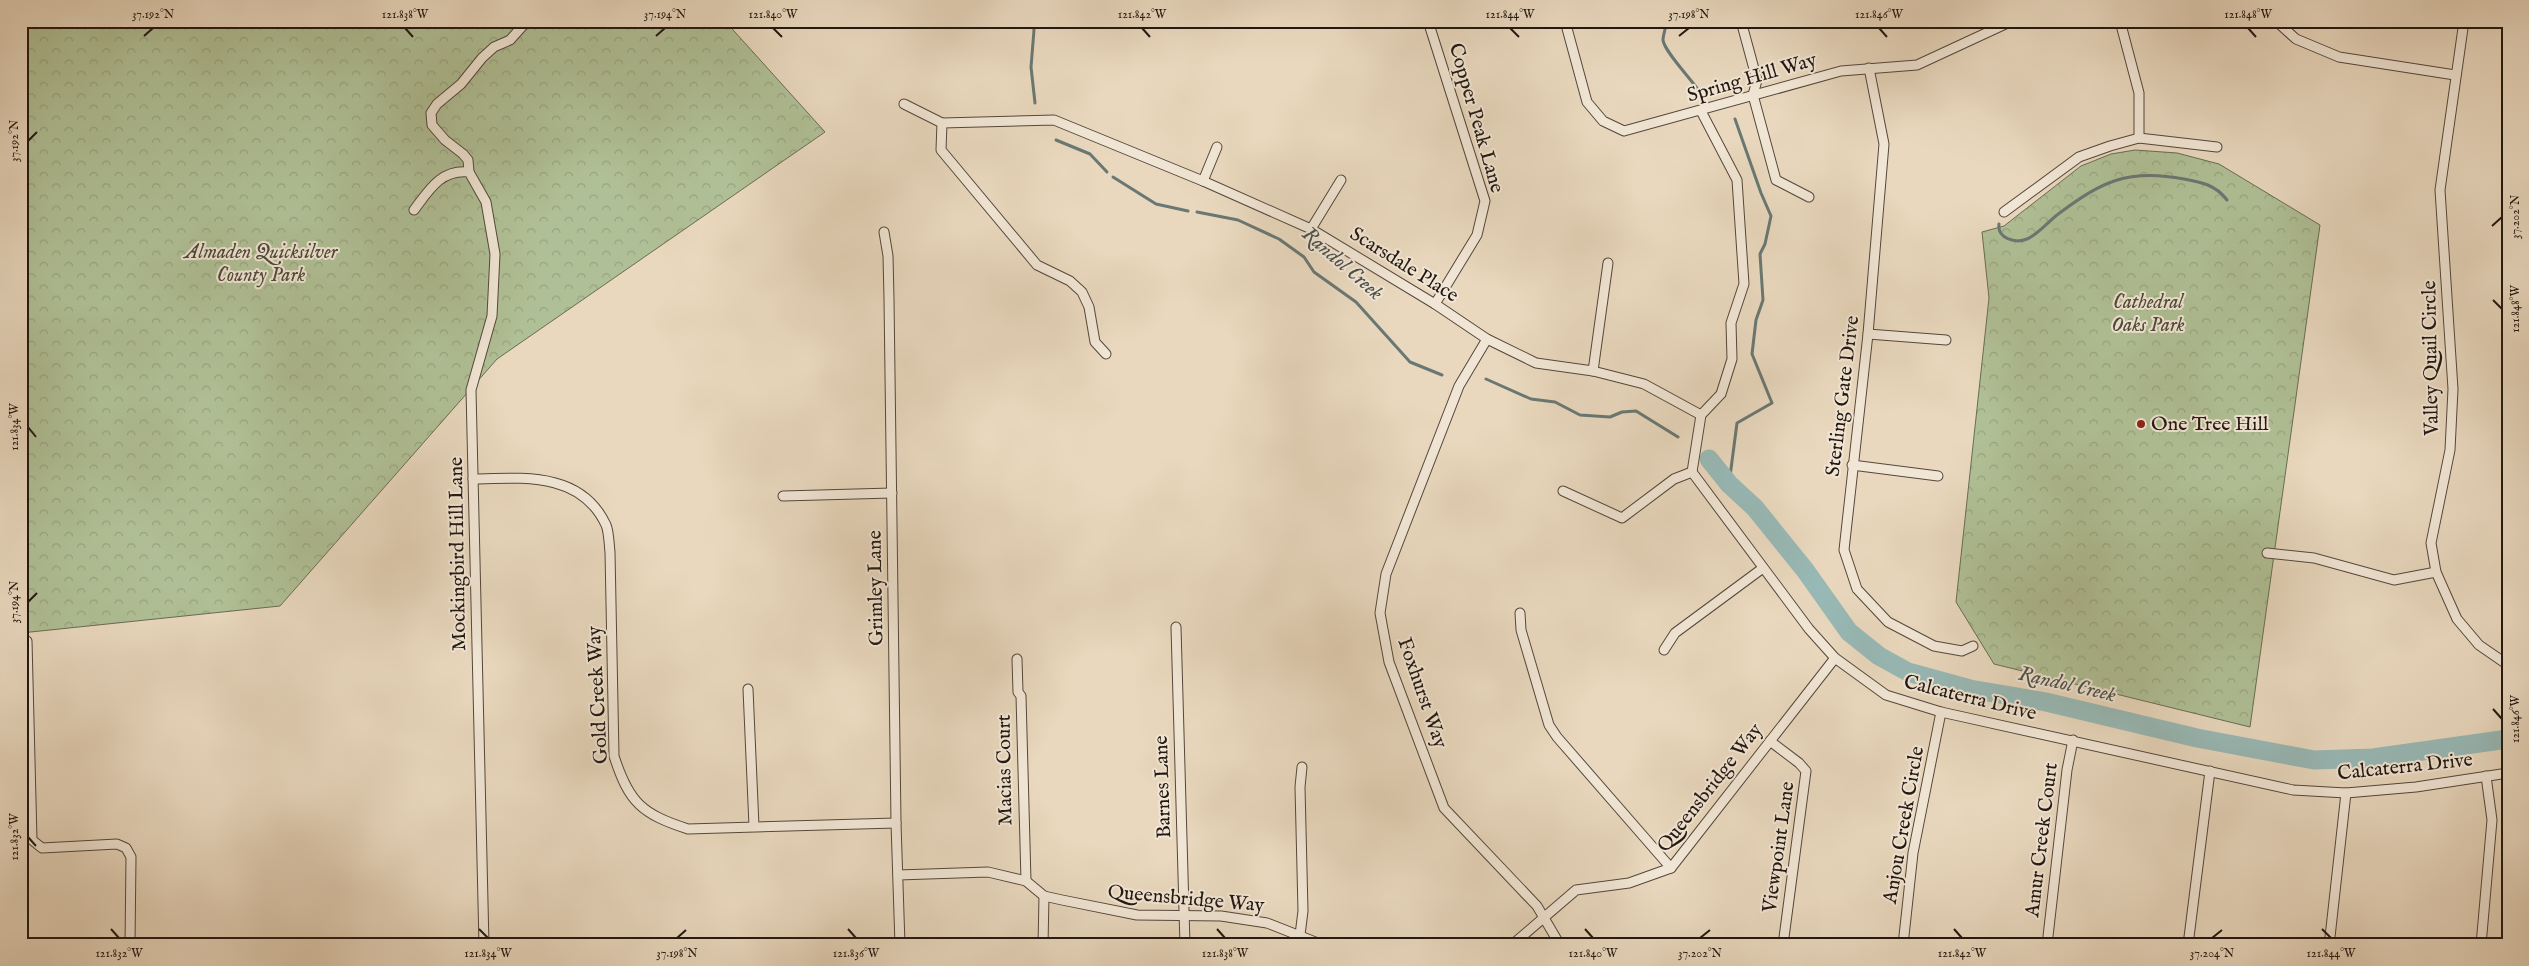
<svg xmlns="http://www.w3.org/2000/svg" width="2529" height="966" font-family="'IM FELL English',serif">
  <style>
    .park { fill: url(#park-crowns); stroke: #696c54 }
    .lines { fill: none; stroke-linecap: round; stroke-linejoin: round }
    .stream { stroke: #697874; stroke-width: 3 }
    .river { stroke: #98b9b6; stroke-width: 19 }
    .street-casing { stroke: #54473c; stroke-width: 11 }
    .street { stroke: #f1e6d5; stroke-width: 9 }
    .ticks { fill: none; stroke: #221711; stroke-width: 2 }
    .poi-dot { fill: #8f2418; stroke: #f1e6d5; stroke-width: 2 }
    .labels { text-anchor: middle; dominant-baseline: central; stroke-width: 4; stroke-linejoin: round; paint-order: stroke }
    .street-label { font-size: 20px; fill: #221711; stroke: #f1e6d5 }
    .park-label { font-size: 20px; font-style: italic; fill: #4d4a39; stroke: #f1e6d5 }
    .poi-label { font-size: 20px; fill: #221711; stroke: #f1e6d5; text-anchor: start }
    .water-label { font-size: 21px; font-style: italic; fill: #4b504b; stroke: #f1e6d5 }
    .neatline { fill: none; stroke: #221711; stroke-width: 2 }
    .ticks-label { font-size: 12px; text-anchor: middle; fill: #221711 }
  </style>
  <defs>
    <pattern id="park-crowns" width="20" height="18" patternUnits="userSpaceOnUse" patternTransform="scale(1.25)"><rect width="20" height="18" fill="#b0c096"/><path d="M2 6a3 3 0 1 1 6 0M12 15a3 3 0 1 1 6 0" fill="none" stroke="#97a480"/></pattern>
  </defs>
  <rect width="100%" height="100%" fill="#e9d8be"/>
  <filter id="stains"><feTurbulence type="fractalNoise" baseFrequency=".004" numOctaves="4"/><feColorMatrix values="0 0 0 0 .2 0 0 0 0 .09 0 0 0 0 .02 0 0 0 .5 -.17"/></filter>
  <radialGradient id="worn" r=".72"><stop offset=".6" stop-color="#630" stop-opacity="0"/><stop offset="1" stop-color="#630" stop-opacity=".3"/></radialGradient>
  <g class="park">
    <path d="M21,21H725L825,132L497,359L280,606L21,633Z"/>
    <path d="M2135,150L2177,153L2219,164L2320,225L2250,727L1994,664L1956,602L1989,298L1982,232L2004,226L2081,166L2111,154Z"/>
  </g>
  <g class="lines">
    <g class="stream">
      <path d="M1032,21L1034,30L1031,67L1035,103"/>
      <path d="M1667,21C1666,27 1663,35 1663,40C1664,51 1691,79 1699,91"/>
      <path d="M1056,140L1090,154L1107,172"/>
      <path d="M1113,177L1156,204L1188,211"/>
      <path d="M1197,212L1238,220L1279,239L1304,257L1314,272L1356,302L1410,362L1442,375"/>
      <path d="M1999,224C1997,238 2015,244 2027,239C2037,235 2047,223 2057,215C2101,182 2127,168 2184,179C2201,182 2216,185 2227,200"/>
      <path d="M1486,379L1531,399L1555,402L1580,415L1610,417L1622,412L1636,411L1678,437"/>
      <path d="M1729,484L1737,423L1772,403L1752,354L1756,320L1763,300L1760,254L1765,244L1771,216L1761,193L1735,119"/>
    </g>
    <path class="river" d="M1709,459L1729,484L1755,508L1805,570L1849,632L1879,656L1908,672L1970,689L2046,702L2197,738L2314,760L2373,758L2508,739"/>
    <g class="street-casing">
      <g id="street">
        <path d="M1428,21L1485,201L1477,235L1435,304"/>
        <path d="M1565,21L1587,102L1603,121L1624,131L1841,71L1917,65L2012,21"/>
        <path d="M1741,21L1757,80L1753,95L1776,180L1809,197"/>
        <path d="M2120,21L2139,93V138"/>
        <path d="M2276,21L2296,39L2339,57L2455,75"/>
        <path d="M2464,21L2440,190L2453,389L2450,450L2431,543L2436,572L2457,619L2479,645L2508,665"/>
        <path d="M1869,68L1884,144L1868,334L1844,550L1857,589L1888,622L1934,646L1962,651L1973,646"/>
        <path d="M904,104L942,123L1054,120L1203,181L1311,229L1435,304L1487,339L1536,363L1593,371L1644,384L1701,415"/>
        <path d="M1701,111L1737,180L1744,284L1731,323L1732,359L1721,394L1701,415L1692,472L1809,629L1835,658L1886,695L1941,712L2293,790L2346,793L2416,787L2508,773"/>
        <path d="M942,123L941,150L1037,265L1070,281L1082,292L1089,307L1095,342L1106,354"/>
        <path d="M469,172L468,160L463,154L445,140L432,125L431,113L437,104L461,84L482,58L494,47L510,40L527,21"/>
        <path d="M1203,181L1217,147"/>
        <path d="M414,210C429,190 441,169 469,172L486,202L495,254L492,316L471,390L484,945"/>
        <path d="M2004,212L2079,157L2110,146L2139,138L2217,147"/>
        <path d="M1311,229L1341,180"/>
        <path d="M884,232L888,256L889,299L896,823L900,945"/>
        <path d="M1868,334L1946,340"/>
        <path d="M1487,339L1459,386L1386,574L1380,613L1389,662L1444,808L1537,906L1560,945"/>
        <path d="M1593,371L1608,263"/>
        <path d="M1852,465L1938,476"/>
        <path d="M473,479C522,478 581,471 606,525C609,532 609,544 610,552L614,756C629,803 642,814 688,829L896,823"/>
        <path d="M1563,491L1622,518L1674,479L1692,472"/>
        <path d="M783,496L892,493"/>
        <path d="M2267,553L2314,558L2394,580L2436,572"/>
        <path d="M1520,613L1521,630L1549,725L1557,737L1671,868"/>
        <path d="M1176,627L1185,945"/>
        <path d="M27,641L32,840L42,848L117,844L126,848L131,857L130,945"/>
        <path d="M1664,650L1675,633L1763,568"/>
        <path d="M1017,659L1018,692L1021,696L1026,881"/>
        <path d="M748,689L754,826"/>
        <path d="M1770,741L1799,763L1806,771L1783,945"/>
        <path d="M898,875L988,872L1026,881L1044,896L1062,900L1137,915L1221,916L1267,923L1323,945"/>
        <path d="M1300,935L1303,911L1300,787L1302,767"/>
        <path d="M2330,937L2346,793"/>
        <path d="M625,944V945"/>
        <path d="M1043,945L1044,896"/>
        <path d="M1512,945L1576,890L1629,883L1671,868L1835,658"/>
        <path d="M1903,945L1913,853L1941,712"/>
        <path d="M2047,945L2067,770L2073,740"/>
        <path d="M2188,945L2210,771"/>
        <path d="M2481,945L2492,820L2486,776"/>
      </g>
    </g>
    <use href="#street" class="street"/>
  </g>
  <path class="ticks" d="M405,28L413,37M773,28L782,37M1142,28L1150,37M1510,28L1519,37M1879,28L1887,37M2248,28L2256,37M144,36L153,28M656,36L665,28M1679,36L1689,28M28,141L37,132M2492,226L2502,217M2493,300L2502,309M28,427L36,437M28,602L37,593M2493,709L2502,719M28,837L36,846M111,929L119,938M479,929L488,938M848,929L856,938M1217,929L1225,938M1585,929L1593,938M1954,929L1962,938M2322,929L2331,938M677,938L686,930M1700,938L1710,930M2212,938L2222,930"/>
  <circle class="poi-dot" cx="2141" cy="424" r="5"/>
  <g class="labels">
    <g class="street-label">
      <text transform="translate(1752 78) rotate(-16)">Spring Hill Way</text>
      <text transform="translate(1476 118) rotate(74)">Copper Peak Lane</text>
      <text transform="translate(1404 265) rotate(32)">Scarsdale Place</text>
      <text transform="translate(2431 358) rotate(-91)">Valley Quail Circle</text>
      <text transform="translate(1843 396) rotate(-83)">Sterling Gate Drive</text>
      <text transform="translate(458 554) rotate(-91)">Mockingbird Hill Lane</text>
      <text transform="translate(876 588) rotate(-91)">Grimley Lane</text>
      <text transform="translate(1422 693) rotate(71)">Foxhurst Way</text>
      <text transform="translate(598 695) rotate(-93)">Gold Creek Way</text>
      <text transform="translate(1970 698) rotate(14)">Calcaterra Drive</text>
      <text transform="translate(2405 767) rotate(-6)">Calcaterra Drive</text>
      <text transform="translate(1005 770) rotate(-91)">Macias Court</text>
      <text transform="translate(1163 787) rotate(-92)">Barnes Lane</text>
      <text transform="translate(1710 788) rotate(-52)">Queensbridge Way</text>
      <text transform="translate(1904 825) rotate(-80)">Anjou Creek Circle</text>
      <text transform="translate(2042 840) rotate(-83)">Amur Creek Court</text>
      <text transform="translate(1779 847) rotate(-82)">Viewpoint Lane</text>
      <text transform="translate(1186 899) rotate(5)">Queensbridge Way</text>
    </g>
    <g class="park-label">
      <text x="261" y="252">Almaden Quicksilver<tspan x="261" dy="23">County Park</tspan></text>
      <text x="2148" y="302">Cathedral<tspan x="2148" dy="23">Oaks Park</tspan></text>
    </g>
    <g class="poi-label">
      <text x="2151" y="424">One Tree Hill</text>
    </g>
    <g class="water-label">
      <text transform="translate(1342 264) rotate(41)">Randol Creek</text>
      <text transform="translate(2067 685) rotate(13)">Randol Creek</text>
    </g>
  </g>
  <rect width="2529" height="966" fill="none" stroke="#e9d8be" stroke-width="55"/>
  <rect x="28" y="28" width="2474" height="910" class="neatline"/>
  <g class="ticks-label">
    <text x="153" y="18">37.192°N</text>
    <text x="405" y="18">121.838°W</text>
    <text x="665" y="18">37.194°N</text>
    <text x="773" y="18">121.840°W</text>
    <text x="1142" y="18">121.842°W</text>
    <text x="1510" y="18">121.844°W</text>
    <text x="1689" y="18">37.198°N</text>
    <text x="1879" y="18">121.846°W</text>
    <text x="2248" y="18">121.848°W</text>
    <text transform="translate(14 141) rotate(-90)" y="4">37.192°N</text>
    <text transform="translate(2515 217) rotate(-90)" y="4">37.202°N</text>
    <text transform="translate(2515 309) rotate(-90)" y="4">121.848°W</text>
    <text transform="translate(14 427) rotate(-90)" y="4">121.834°W</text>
    <text transform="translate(14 602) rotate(-90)" y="4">37.194°N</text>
    <text transform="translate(2515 719) rotate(-90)" y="4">121.846°W</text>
    <text transform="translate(14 837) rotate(-90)" y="4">121.832°W</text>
    <text x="119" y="957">121.832°W</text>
    <text x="488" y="957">121.834°W</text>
    <text x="677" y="957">37.198°N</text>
    <text x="856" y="957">121.836°W</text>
    <text x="1225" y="957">121.838°W</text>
    <text x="1593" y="957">121.840°W</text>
    <text x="1700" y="957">37.202°N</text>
    <text x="1962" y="957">121.842°W</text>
    <text x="2212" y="957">37.204°N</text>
    <text x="2331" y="957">121.844°W</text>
  </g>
  <rect width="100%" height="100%" filter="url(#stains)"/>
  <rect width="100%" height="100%" fill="url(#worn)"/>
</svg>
